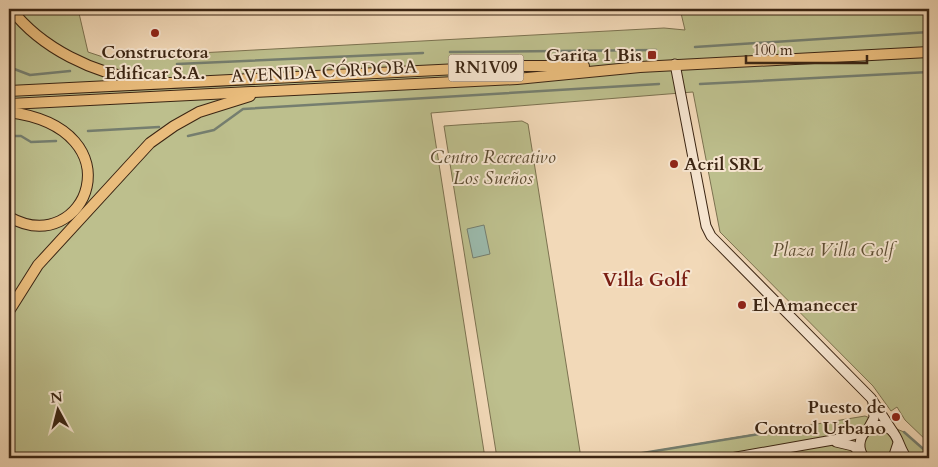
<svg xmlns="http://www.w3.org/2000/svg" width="938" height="467" font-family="Cardo,serif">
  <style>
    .green { fill: #bdbf8d; stroke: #7c7250 }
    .water { fill: #9bbaac; stroke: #757e6f }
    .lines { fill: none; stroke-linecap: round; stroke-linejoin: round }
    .stream { stroke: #757e6f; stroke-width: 2.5 }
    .secondary-casing { stroke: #3b2513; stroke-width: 11 }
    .primary-casing { stroke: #3b2513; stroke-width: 12 }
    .secondary { stroke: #f7e6d1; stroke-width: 9 }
    .primary { stroke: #e9bc7c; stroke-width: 10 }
    .poi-dot { fill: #8f2418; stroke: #f7e6d1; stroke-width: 2 }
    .labels { text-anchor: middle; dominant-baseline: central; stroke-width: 4; stroke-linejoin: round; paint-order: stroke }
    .shield { fill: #f7e6d1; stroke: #735f4c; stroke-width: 1 }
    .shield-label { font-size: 16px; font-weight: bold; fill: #3b2513 }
    .poi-label { font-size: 18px; font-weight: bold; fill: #3b2513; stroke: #f7e6d1; text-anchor: end }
    .street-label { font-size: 18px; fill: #3b2513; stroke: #f7e6d1 }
    .park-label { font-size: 18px; font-style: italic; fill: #5c4c32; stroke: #f7e6d1 }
    .neighbourhood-label { font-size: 19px; font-weight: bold; fill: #7a1f14; stroke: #f7e6d1 }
  </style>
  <rect width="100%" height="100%" fill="#f2d9b8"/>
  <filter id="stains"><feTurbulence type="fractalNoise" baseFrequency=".004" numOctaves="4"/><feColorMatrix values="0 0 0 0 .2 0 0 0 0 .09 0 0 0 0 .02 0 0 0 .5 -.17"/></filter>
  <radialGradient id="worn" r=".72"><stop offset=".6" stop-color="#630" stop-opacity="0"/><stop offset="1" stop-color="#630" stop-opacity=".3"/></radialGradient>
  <g class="green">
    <path d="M9,9H78L88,52L106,58L664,28L685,30L680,9H929V443L905,420L897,407L891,411L873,386L720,232L693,92L431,113L485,458H9Z"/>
    <path d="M522,121L528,124L581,458H497L444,126C469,124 495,123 522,121Z"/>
    <path d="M865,416L904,432L929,454V458L852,456L612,458Z"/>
  </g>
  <path class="water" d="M484,225L490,254L473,258L467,229Z"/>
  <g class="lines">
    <g class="stream">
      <path d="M695,47L929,32"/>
      <path d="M450,52L656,50"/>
      <path d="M177,64L423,53"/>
      <path d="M9,67L30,75L70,71"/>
      <path d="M700,84L929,72"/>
      <path d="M88,131L159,127"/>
      <path d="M9,136H21L31,142L56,141"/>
      <path d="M188,136L214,130L243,109L659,84"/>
      <path d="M904,432L929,454"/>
      <path d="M612,458L797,428"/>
      <path d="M842,458L853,456"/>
    </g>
    <g class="secondary-casing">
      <g id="secondary">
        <path d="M675,64L706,226L711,236L871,398L893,432"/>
        <path d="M868,429L874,418L873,403"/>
        <path d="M836,442L853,446L860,452"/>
        <path d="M731,458L833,440L865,432"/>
        <path d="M865,458C849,440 874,414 892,431C899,438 900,450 907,458"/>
        <path d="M893,458L898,443"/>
      </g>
    </g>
    <g class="primary-casing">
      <g id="primary">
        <path d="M11,9C41,48 94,74 143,80"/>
        <path d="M9,91L518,66H584"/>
        <path d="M9,104L517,79L640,67L929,52"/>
        <path d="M9,112C139,129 86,260 9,217"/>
        <path d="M9,311L38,265L150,143L174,126L199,112L250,96"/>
      </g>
    </g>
    <use href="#secondary" class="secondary"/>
    <use href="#primary" class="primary"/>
  </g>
  <g class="poi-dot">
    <circle cx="155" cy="33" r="5"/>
    <rect x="647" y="50" width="10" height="10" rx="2.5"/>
    <circle cx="674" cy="164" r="5"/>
    <circle cx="742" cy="305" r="5"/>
    <circle cx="896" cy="417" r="5"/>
  </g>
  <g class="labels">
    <rect class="shield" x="448.5" y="54.5" width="75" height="27" rx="4"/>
    <g class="shield-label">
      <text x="486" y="68">RN1V09</text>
    </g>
    <g class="poi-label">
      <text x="155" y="52" text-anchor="middle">Constructora<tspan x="155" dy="21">Edificar S.A.</tspan></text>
      <text x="642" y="55">Garita 1 Bis</text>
      <text x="684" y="164" text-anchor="start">Acril SRL</text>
      <text x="752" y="305" text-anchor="start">El Amanecer</text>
      <text x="886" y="407">Puesto de<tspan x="886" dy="21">Control Urbano</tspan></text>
    </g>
    <g class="street-label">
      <text transform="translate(324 72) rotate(-3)">AVENIDA CÓRDOBA</text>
    </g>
    <g class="park-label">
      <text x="493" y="157">Centro Recreativo<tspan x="493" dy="21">Los Sueños</tspan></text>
      <text x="833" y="250">Plaza Villa Golf</text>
    </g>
    <g class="neighbourhood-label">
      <text x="645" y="280">Villa Golf</text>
    </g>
  </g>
  <rect width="938" height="467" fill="none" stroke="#f2d9b8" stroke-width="30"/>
  <rect x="10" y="10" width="918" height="447" fill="none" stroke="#3b2513" stroke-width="2.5"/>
  <rect x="15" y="15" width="908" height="437" fill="none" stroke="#3b2513"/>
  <g transform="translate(58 410) rotate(353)" stroke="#f7e6d1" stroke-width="4" paint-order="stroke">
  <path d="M0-4L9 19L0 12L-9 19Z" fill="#3b2513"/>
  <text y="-8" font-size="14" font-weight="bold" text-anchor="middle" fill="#3b2513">N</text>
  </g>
  <path d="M746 55v8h121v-8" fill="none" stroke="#3b2513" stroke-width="2.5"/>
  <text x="753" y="55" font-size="15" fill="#3b2513" stroke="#f7e6d1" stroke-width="4" paint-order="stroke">100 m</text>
  <rect width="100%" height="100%" filter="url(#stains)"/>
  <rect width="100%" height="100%" fill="url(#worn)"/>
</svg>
